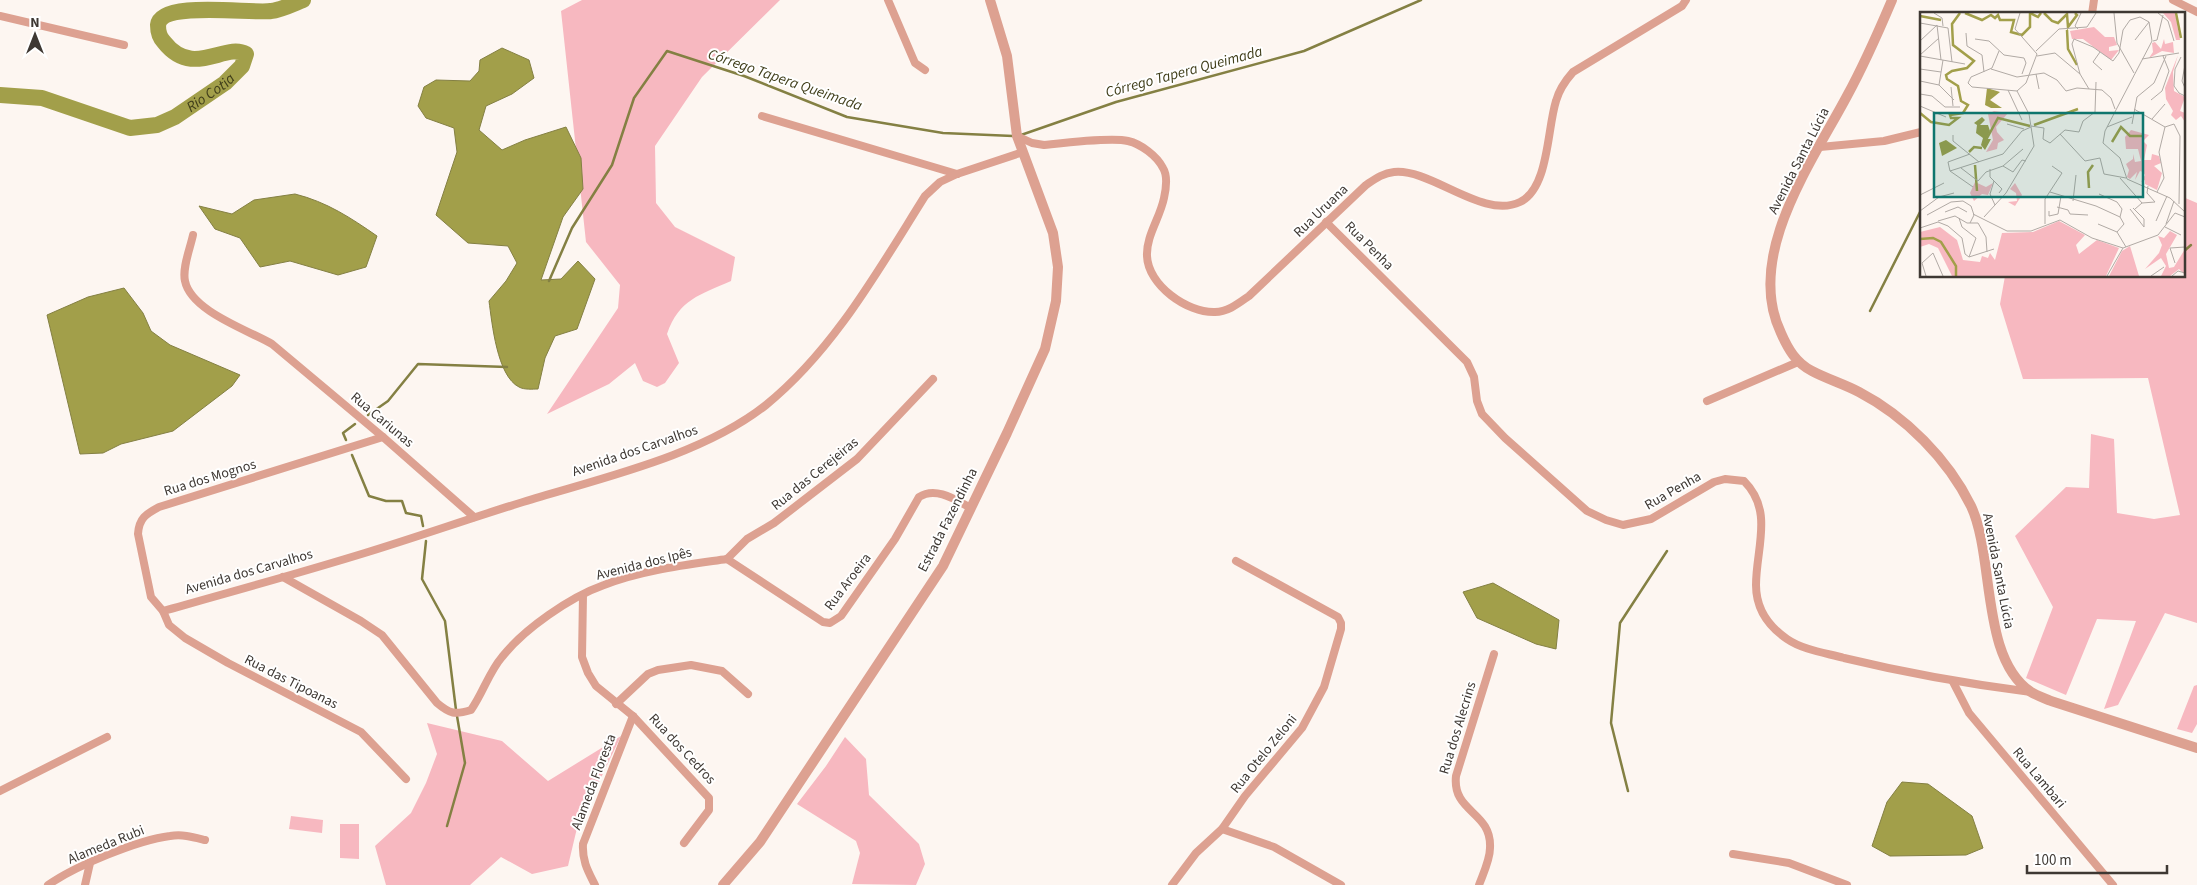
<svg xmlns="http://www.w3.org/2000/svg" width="2197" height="885" font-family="'Source Sans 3',sans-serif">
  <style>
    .green { fill: #f7b8c0 }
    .water { fill: #a29f4a; stroke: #848043 }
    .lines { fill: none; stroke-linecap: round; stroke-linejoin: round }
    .stream { stroke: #848043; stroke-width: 2.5 }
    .river { stroke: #a29f4a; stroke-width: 16 }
    .minor { stroke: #dda191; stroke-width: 8 }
    .tertiary { stroke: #dda191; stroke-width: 10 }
    .labels { text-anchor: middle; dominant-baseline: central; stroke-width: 4; stroke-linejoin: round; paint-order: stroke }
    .street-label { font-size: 14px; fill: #3e3833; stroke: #fff }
    .water-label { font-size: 15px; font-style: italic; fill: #403e1a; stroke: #fff }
    .inset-river { fill: none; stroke: #a29f4a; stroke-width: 2.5 }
    .inset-road { fill: none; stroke: #b1aaa5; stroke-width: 1 }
    .view { fill: #0f766e; fill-opacity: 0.15; stroke: #0f766e; stroke-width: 2.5 }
    .inset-edge { fill: none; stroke: #3e3833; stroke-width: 2.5 }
  </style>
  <rect width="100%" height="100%" fill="#fdf6f1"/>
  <g class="green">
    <path d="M582,0H780L702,77L655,146L656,203L675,227L735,257L731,281C700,295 679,299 667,334L679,363L665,383L657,387L643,381L635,363L609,384L547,414L618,308L620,285L586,242L561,11Z"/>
    <path d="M2183,197L2197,203V623L2165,613L2118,705L2104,709L2136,621L2097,619L2066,695L2026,678L2053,607L2015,536L2066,487L2089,488L2091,434L2114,439L2117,513L2154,519L2180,515L2148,378L2023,379L2000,304L2005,276H2183Z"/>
    <path d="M2197,685V724L2192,733L2177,729L2194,686Z"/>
    <path d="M427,723L502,741L548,781L621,736L577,828L568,866L532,874L501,857L470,885H386L375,846L411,813L426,783L437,754Z"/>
    <path d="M845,737L866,759L869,795L919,844L925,864L916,885L852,884L860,853L856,841L797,804L826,766Z"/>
    <path d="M291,816L323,820L322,833L289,829Z"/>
    <path d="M340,824H359V859L340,858Z"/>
  </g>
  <g class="water">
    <path d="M502,48L529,60L534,78L512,94L486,106L479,130L502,150L525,140L566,127L581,158L583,189L563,217L541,280L561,279L578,261L595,279L577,329L555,336L545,358L538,389C533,389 524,390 519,387C497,376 492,323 489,301L506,281L517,263L508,246L468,243L436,215L457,152L454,128L426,118L418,106L424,87L436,80L470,81L479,71L480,60Z"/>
    <path d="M295,194C327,202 351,218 377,236L366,267L338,275L290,261L260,267L240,238L215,229L199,206L232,214L254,200Z"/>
    <path d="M124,288L143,313L151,331L170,345L240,375L232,386L173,431L121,444L103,453L80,454L47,315L88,297Z"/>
    <path d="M1493,583L1559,620L1556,649L1536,644L1477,618L1463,592Z"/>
    <path d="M1902,782L1928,784L1972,816L1983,848L1966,855L1890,856L1872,846L1887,802Z"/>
  </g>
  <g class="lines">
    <g class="stream">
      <path d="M1021,135L1116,102L1304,51L1421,0"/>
      <path d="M2183,252L2191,245"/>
      <path d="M549,281L572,228L612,165L634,98L667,51L744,76L847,117L943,133L1013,136"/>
      <path d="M1870,311L1921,210"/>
      <path d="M368,415L388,401L418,364L507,367"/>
      <path d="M346,440L343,433L355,424"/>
      <path d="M352,455L369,496L386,501H402L406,513L421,516L423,526"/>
      <path d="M426,541L422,579L445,621L456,710"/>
      <path d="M1628,791L1611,723L1620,623L1667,551"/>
      <path d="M447,826L465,763L457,716"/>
    </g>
    <path class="river" id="s1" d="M0,95L42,98L130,128L157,125L175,117L225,83L242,66L246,54C225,42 193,79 164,42C160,38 158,31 158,25C161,0 251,14 271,11C281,10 293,4 303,0"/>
    <g class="minor">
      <path d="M888,0L915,63L925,70"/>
      <path d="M2173,0L2197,12"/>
      <path d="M2092,14L2094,0"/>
      <path d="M0,16L124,45"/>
      <path d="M762,116L957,174"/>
      <path d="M1017,136L1032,143L1044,145C1063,143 1111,137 1128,141C1141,144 1157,156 1163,168C1168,176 1166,189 1164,198C1160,218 1146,236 1147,256C1148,285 1187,313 1215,312C1228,312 1239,303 1249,296L1366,185C1375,179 1383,173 1394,172C1431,168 1483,220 1520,202C1549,188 1547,129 1556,101C1559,90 1565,81 1573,72L1682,6L1686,0"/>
      <path d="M1820,147L1884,141L1921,132"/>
      <path d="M1326,222L1467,362L1474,377L1477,401L1482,414L1505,438L1587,511L1606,520L1623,525L1651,519L1714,482L1725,479L1744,481C1774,511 1756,548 1756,585C1756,608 1768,626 1787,639C1803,650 1826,653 1844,658C1906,673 1968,684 2031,692"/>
      <path d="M193,235C190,249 182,268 185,281C191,311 248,330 272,344L383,437L474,517"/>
      <path d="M1707,401L1798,362"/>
      <path d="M383,437L159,507C146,514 139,518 138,534L151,597L163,611L169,625L185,638L228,663L361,732L406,779"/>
      <path d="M727,559L823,622L830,623L841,616L895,539L919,497C936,486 956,500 971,508"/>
      <path d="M727,559L747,539L774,523L857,459L933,379"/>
      <path d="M283,577L361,621L382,635L437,703C450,714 455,715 471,710C483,693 489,672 502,657C524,629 570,597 604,585C642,570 686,565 727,559"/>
      <path d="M583,595L582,657L588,673L596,686L633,716L709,798V810L684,843"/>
      <path d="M163,611C231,592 300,573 368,552C420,536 471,518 523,502C601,478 702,456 766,405C834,350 879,269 925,196L940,182L957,174L1023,152"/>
      <path d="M1953,682L1969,713L2113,885"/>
      <path d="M616,704L648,674L658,670L691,665L722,671L748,694"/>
      <path d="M0,791L107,737"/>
      <path d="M1222,829L1274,847L1341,885"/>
      <path d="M1733,854L1789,863L1847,885"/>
      <path d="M48,885C75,866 138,840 170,836C183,834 193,837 205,840"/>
      <path d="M85,885L90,863"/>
      <path d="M595,885C588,871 582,861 583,844L633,716"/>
      <path d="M1172,885L1196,853L1222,829L1245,796L1302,728L1324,687L1341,629V623L1338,617L1236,561"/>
      <path d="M1479,885C1483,874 1490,860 1490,848C1492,811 1452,813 1456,776L1494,654"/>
    </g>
    <g class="tertiary">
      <path d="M1892,0C1878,33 1864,65 1847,96C1812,162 1744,256 1781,333C1788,349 1796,363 1812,371C1827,379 1844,384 1859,392C1905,416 1948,459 1971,506C1995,557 1980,658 2031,692C2037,696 2044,698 2051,701L2197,748"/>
      <path d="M723,885L760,842L943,566L1007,433L1045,349L1056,301L1058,267L1053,233L1017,136L1007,56L990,0"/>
    </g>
  </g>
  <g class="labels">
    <g class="street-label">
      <text transform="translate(1799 161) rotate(-63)">Avenida Santa Lúcia</text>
      <text transform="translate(1321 211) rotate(-44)">Rua Uruana</text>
      <text transform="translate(1369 246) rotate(45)">Rua Penha</text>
      <text transform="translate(382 420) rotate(40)">Rua Cariunas</text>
      <text transform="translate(635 451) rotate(-19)">Avenida dos Carvalhos</text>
      <text transform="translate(815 474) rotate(-39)">Rua das Cerejeiras</text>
      <text transform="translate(210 478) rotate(-17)">Rua dos Mognos</text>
      <text transform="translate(1673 491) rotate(-30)">Rua Penha</text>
      <text transform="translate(948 520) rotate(-63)">Estrada Fazendinha</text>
      <text transform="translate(644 564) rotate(-14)">Avenida dos Ipês</text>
      <text transform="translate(1998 571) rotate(79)">Avenida Santa Lúcia</text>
      <text transform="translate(249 572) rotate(-16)">Avenida dos Carvalhos</text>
      <text transform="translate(848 582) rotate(-53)">Rua Aroeira</text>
      <text transform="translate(291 682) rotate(27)">Rua das Tipoanas</text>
      <text transform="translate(1458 728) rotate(-73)">Rua dos Alecrins</text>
      <text transform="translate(682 749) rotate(47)">Rua dos Cedros</text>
      <text transform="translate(1264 754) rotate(-51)">Rua Otelo Zeloni</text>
      <text transform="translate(2039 778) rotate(50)">Rua Lambari</text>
      <text transform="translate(594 782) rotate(-69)">Alameda Floresta</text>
      <text transform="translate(106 845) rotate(-22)">Alameda Rubi</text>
    </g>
    <g class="water-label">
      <text transform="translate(1184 72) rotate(-15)">Córrego Tapera Queimada</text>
      <text transform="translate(785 80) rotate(19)">Córrego Tapera Queimada</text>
      <text stroke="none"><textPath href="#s1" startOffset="225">Rio Cotia</textPath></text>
    </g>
  </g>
  <g transform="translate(1920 12)">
    <rect width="265" height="265" fill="#fdf6f1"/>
    <path d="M243,1H255L260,28H256L251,10ZM174,15L185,25H194L197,33L189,35V39L199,38L191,48L163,27H152L150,19ZM244,27L245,32L253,30L254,41L242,39L229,46L233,40L232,31L235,30L241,37ZM258,43L253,60L254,79L265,85L260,99L265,101V110L261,104L256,108L251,103L253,99L246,87L245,76ZM74,99L88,101L76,115L77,120L84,128L78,131L77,137L66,140L73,128L68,102ZM211,118L229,123L223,129L227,133L224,148H231L232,142L239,144L241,151L234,154L242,161L237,178L225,172V168L221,170L225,163L223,160L220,159L215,168L217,160L210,167L207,165L209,158L206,152L213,147V142L215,150L221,149L218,137H206L205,125ZM55,170L66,175L73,171L68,183L62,182L54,189L50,181ZM95,171L102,183L95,194L88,190L97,189L96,181L90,177ZM139,209L165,223L156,233L159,242L177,228L199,236L186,264H32L18,236L9,232L0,235V220L20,215L37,228L43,248L60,250L62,244L68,246L70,241L75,248L82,221L113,220ZM250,219L257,223L246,242L249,256L254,255L265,237V263L259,257L250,264H241L246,254L241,246L225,257L239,241L242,233L238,224L244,226ZM210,234L219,264H189L202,239Z" fill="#f7b8c0"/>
    <path d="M67,76L80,80L70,88L82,96H71L65,93ZM62,105L65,108L60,113H68L70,119L66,127H71L65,138L61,133L63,126L56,121L57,113L54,111ZM26,128L37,136L22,144L19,131Z" fill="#a29f4a"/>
    <path class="inset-river" d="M45,1L62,8L71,3L75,6L78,3L80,8H94L91,20L102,23L110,15V1L118,5L121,1M124,1L132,9L138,11L147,2L148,15L157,3L155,1M256,1L261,26M0,4L21,8M147,18L148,37L157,53M0,101L11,110L29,113L38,106H31L30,103L43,101L48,93L41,89L38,74L27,67L26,63L32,59L47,56L54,49L33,33L32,12L40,1M114,113L158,97M66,128L78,106L110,114M192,130L201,115L210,124H222M49,140L54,135L62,136M55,153L57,179M169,176L168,160L173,153M0,227L13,226L21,230L36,254V264"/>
    <path class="inset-road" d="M14,1L22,6L23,14M194,1L197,31L214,61M238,1L248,9L254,29M0,11L28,16L32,50M17,13L21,48M158,17L155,14L161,1M46,21L47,34L62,43L64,60M55,27L69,29L84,43L104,46L106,51L102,62M215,28L229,10M0,29L17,13M232,29L185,119L183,131L200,146L207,167L250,186L265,200M233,29L237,28L243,3M79,39L72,56L51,65L48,71L52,75L97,79M116,39L139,17L167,15L176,1M180,40L173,50L182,58M0,43L19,26M0,44L45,52M117,44L135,41L160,62L169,77M261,45L255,57L254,74L259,81L265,84M222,47L259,41M265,53L262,69L265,76M0,57L21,60M71,57L97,65L124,61L137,68L146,79L157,76L182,78L191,86L195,97M116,62L119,77M160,62L152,32L154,27L173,35L193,49L199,41L203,18L210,8L220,5L229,10L232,29M0,69L19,73L34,88M19,73L23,48M31,75L33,94M88,78L102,108M97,79L106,71L117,42L95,17L100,1M0,82L12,84L25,95H40M231,88L242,79L249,59L243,44M0,94L26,105M214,97L245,115M232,107L245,92M87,112L104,117M212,112L217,85L234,71L246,44M111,114L124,116L123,127L130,131L145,118L159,120L163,109L175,100L176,70M187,115L212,105M245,115L254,112L260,124L259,192M140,122L165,149L180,146L184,162L206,166M33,123V129L59,150M83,154L93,160L102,148L106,149M41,156L58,169L66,160L83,154L103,137M70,157V165L82,177L79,181M30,159L83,142L102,119L111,115M30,159L28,150L50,142M30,159L53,175M200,166L222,191M74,169L70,182L75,193M130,180L176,194L200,205L204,212L197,220M237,180L244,166L239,140L245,115M179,182L197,190L202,197L200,205M0,183L24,171M153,189L156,163M137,195L148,198L150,202L168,203M210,197L224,215V207L213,196M215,197L222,191L235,190L227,181L228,174M0,199L19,185L34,181M129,199V204L138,202L141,184M25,200L38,195L47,200M53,202L87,219H111L140,208L172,226L203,236M7,203L31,190L43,189L51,194L54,203L50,211M64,205L86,181L114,134L109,102L97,79M39,206L42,215L56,226L49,245M18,209L35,204L47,211H58L66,225L67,240M236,209L247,184M125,212V187L142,161L132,154M178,212L197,220L206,235M246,212L254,189M245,215L261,223M0,216L18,210L28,214L42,226L45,242L49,245L74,237M203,236L238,223L255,201L265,205M255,251L250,236L265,235M6,264L2,251L13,241L23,264M187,264L203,236M231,264L244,255M252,264L258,259L265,261"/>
    <path class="view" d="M14,101H223V185H14Z"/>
    <rect width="265" height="265" class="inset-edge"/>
  </g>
  <g transform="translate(35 35)" stroke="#ffffff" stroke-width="4" paint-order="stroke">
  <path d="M0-4L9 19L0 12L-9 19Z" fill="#3e3833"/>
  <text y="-8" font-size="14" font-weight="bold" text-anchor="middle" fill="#3e3833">N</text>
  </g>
  <path d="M2027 865v8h140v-8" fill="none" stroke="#3e3833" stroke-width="2.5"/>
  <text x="2034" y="865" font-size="15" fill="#3e3833" stroke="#ffffff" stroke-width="4" paint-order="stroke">100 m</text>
</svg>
